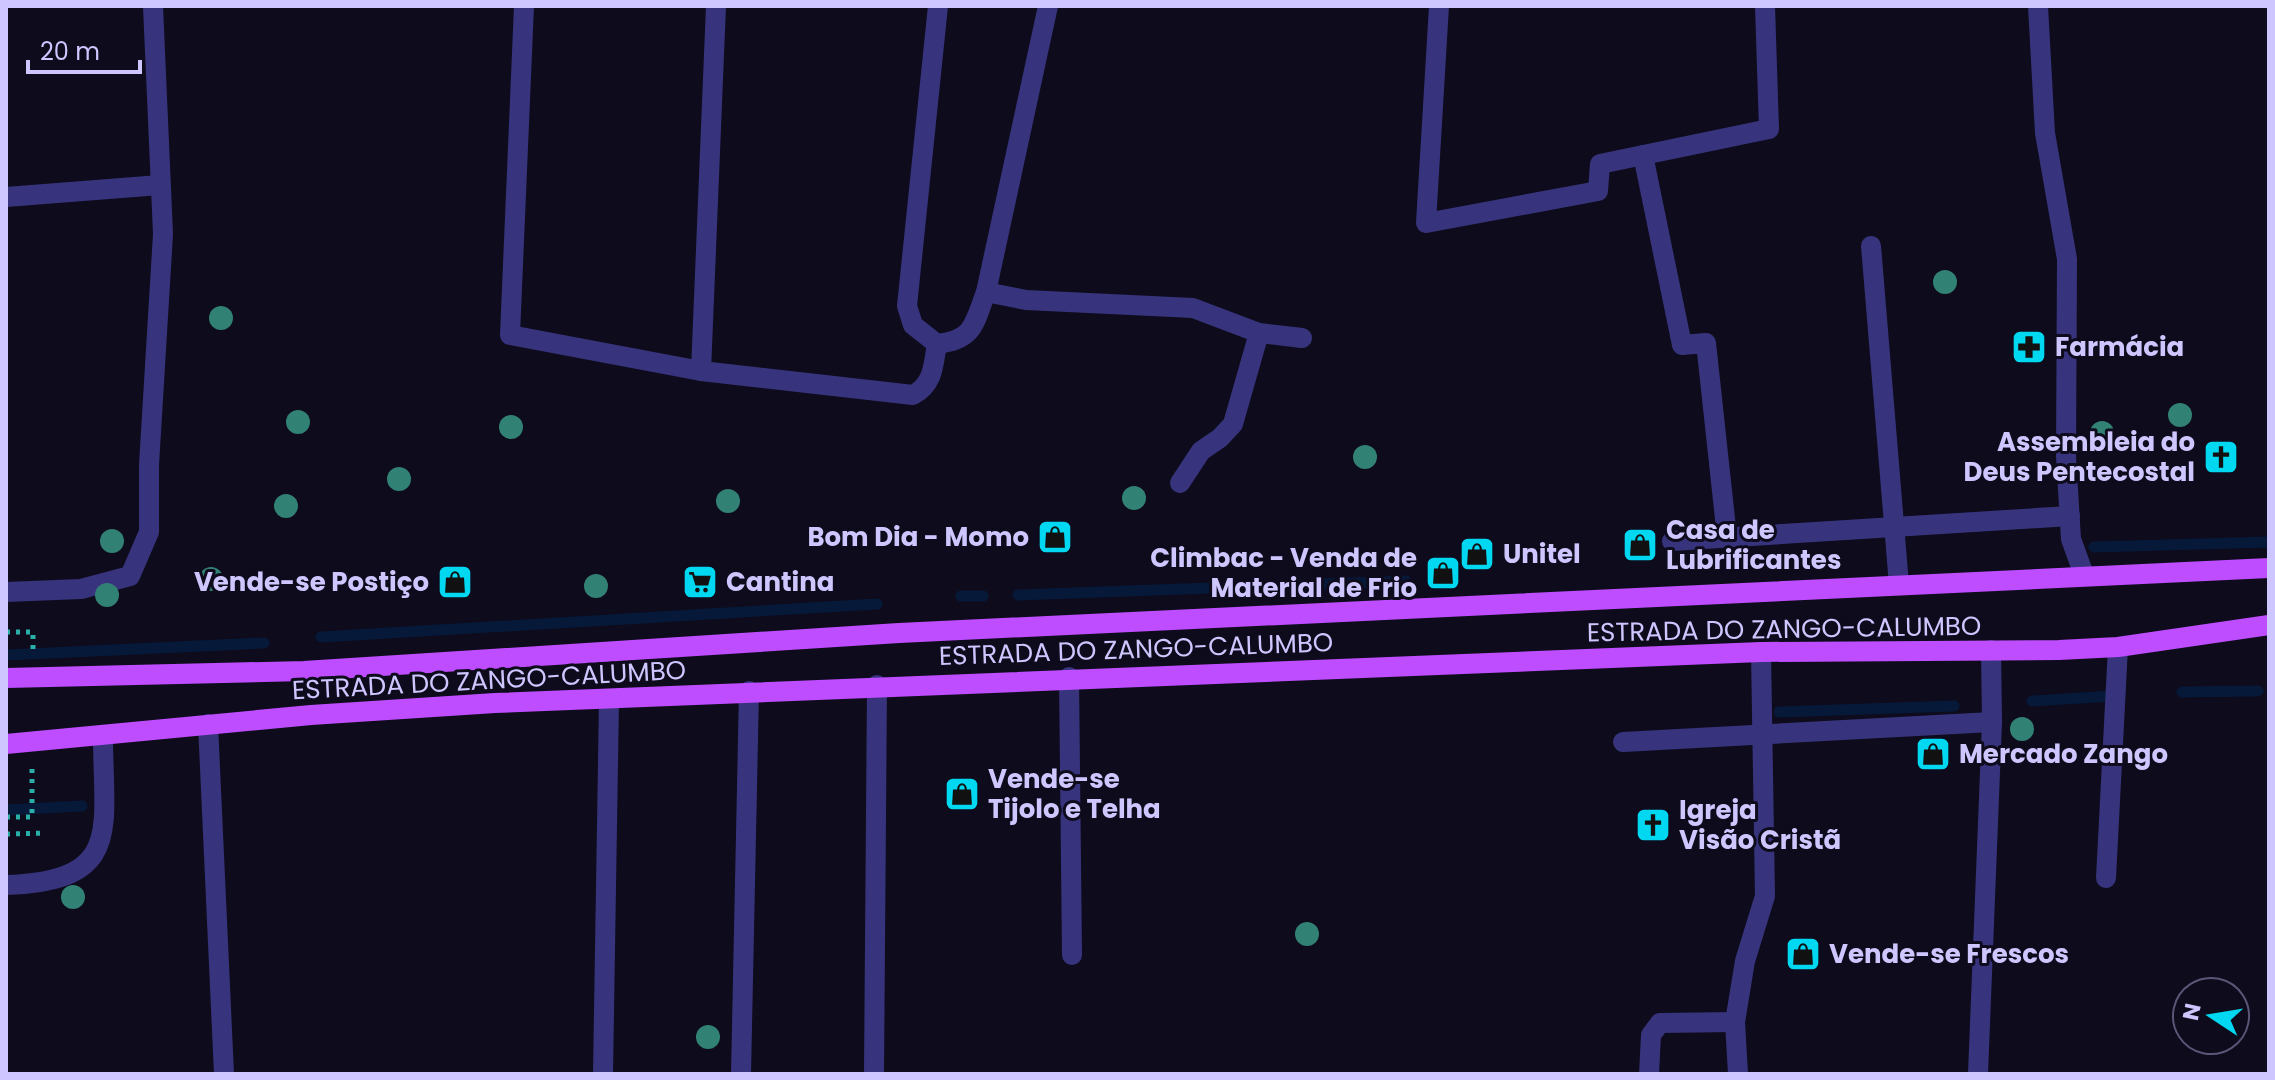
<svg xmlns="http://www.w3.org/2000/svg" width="2275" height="1080" font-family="Poppins,sans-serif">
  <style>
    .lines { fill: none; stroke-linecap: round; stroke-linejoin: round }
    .stream { stroke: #071939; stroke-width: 11 }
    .path { stroke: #29b0a9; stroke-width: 5; stroke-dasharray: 4 6; stroke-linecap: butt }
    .minor { stroke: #37347d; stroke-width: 20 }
    .major { stroke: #be4dff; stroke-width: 20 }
    .tree { fill: #328175 }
    .labels { text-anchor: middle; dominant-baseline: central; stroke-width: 6; stroke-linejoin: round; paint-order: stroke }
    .poi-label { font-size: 26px; font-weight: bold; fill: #cdc6ff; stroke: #0e0b1c; text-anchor: start }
    .street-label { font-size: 26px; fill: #cdc6ff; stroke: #0e0b1c }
  </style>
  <rect width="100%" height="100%" fill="#0e0b1c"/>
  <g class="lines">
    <g class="stream">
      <path d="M2094,547L2269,542"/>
      <path d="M1018,595L1406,581"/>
      <path d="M961,596H983"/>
      <path d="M321,637L877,604"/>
      <path d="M6,655L264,643"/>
      <path d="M2182,692L2258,691"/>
      <path d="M2032,701L2113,696"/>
      <path d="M1779,712L1954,706"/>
      <path d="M6,810L82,806"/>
    </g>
    <g class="path">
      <path d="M6,632H33V649"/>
      <path d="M6,817H32V767"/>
      <path d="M6,834L45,833"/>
    </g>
    <g class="minor">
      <path d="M524,6L510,335L701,371L913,395C934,384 933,365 937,344"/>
      <path d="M938,6L907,306L913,325L937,344C974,340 974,324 986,292L1048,6"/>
      <path d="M1439,6L1426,223L1598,191L1600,164L1769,129L1765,6"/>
      <path d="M2038,6L2045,133L2067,259L2066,456L2071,539L2084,575"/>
      <path d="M1643,155L1682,345L1706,343L1727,537"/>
      <path d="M6,197L160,185"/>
      <path d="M1871,246L1899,585"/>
      <path d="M986,292L1026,300L1193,308L1259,333L1302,338"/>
      <path d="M701,371L716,6"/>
      <path d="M1180,483L1201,451L1220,438L1233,424L1259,333"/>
      <path d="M1672,541L2070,516"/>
      <path d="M6,592L81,589L130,576L149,532V465L163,234L153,6"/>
      <path d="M1069,677L1072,955"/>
      <path d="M208,724L224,1074"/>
      <path d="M1623,742L1992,722"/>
      <path d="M2106,878L2118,647"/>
      <path d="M6,885C124,881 103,829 103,736"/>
      <path d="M603,1074L609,700"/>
      <path d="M741,1074L749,691"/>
      <path d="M874,1074L877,685"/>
      <path d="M1649,1074L1651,1035L1660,1023L1735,1022"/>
      <path d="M1738,1074L1735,1022L1745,961L1765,896L1761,652"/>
      <path d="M1978,1074L1992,722L1991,650"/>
    </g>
    <g class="major">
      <path d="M6,678L304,671L899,633L2269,568"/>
      <path d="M6,744L311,715L495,703L1761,652L2059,650L2118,647L2269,625"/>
    </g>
  </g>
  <g class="tree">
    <circle cx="1945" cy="282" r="12"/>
    <circle cx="221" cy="318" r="12"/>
    <circle cx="2180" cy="415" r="12"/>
    <circle cx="298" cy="422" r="12"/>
    <circle cx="511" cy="427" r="12"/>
    <circle cx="2102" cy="433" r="12"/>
    <circle cx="1365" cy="457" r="12"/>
    <circle cx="399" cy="479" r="12"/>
    <circle cx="1134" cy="498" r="12"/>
    <circle cx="728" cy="501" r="12"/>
    <circle cx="286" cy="506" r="12"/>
    <circle cx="112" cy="541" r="12"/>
    <circle cx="211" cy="579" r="12"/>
    <circle cx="596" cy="586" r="12"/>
    <circle cx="107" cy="595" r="12"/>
    <circle cx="2022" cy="729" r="12"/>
    <circle cx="73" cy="897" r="12"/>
    <circle cx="1307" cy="934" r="12"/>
    <circle cx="708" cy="1037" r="12"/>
  </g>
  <defs>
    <g id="pharmacy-square" transform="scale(1.8)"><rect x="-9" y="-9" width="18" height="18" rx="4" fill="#00d7f1" stroke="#0e0b1c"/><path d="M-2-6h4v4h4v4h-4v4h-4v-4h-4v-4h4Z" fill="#111"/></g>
    <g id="church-square" transform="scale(1.8)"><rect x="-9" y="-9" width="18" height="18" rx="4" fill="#00d7f1" stroke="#0e0b1c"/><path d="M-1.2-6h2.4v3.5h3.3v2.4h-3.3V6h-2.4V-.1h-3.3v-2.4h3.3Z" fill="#111"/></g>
    <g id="shop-square" transform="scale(1.8)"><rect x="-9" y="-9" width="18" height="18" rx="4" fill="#00d7f1" stroke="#0e0b1c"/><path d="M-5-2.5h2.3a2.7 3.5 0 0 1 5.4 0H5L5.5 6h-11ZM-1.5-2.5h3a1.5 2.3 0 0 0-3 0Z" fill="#111"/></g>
    <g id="supermarket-square" transform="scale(1.8)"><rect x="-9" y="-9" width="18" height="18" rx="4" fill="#00d7f1" stroke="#0e0b1c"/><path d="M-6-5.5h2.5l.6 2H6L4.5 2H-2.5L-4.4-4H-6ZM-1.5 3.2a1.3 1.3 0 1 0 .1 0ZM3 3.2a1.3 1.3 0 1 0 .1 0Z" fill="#111"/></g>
  </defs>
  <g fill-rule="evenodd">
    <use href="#pharmacy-square" x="2029" y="347"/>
    <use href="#church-square" x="2221" y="457"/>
    <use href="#shop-square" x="1055" y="537"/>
    <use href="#shop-square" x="1640" y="545"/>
    <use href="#shop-square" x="1477" y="554"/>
    <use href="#shop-square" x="1443" y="573"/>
    <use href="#shop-square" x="455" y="582"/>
    <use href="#supermarket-square" x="700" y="582"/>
    <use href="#shop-square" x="1933" y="754"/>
    <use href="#shop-square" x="962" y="794"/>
    <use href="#church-square" x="1653" y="825"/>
    <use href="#shop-square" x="1803" y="954"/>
  </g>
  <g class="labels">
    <g class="poi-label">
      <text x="2055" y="347">Farmácia</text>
      <text x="2195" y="442" text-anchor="end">Assembleia do<tspan x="2195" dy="30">Deus Pentecostal</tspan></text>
      <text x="1666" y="530">Casa de<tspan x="1666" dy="30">Lubrificantes</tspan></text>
      <text x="1029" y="537" text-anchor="end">Bom Dia - Momo</text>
      <text x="1503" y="554">Unitel</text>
      <text x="1417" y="558" text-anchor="end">Climbac - Venda de<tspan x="1417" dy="30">Material de Frio</tspan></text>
      <text x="429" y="582" text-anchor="end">Vende-se Postiço</text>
      <text x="726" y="582">Cantina</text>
      <text x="1959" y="754">Mercado Zango</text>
      <text x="988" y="779">Vende-se<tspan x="988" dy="30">Tijolo e Telha</tspan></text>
      <text x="1679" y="810">Igreja<tspan x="1679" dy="30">Visão Cristã</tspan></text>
      <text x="1829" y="954">Vende-se Frescos</text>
    </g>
    <g class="street-label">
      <text transform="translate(1784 629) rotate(-1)">ESTRADA DO ZANGO-CALUMBO</text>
      <text transform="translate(1136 649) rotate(-2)">ESTRADA DO ZANGO-CALUMBO</text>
      <text transform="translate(489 680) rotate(-3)">ESTRADA DO ZANGO-CALUMBO</text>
    </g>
  </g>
  <rect width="2275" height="1080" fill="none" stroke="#cdc6ff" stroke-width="16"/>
  <g transform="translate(2211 1016) rotate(282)"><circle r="38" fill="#0e0b1c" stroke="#5a5677" stroke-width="2"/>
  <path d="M0-6L14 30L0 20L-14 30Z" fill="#00d7f1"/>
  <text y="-12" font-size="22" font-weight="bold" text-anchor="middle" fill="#cdc6ff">N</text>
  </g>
  <path d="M28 60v12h112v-12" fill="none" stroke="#cdc6ff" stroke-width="4"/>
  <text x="40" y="60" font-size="24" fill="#cdc6ff" stroke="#0e0b1c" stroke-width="6" paint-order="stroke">20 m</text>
</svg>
